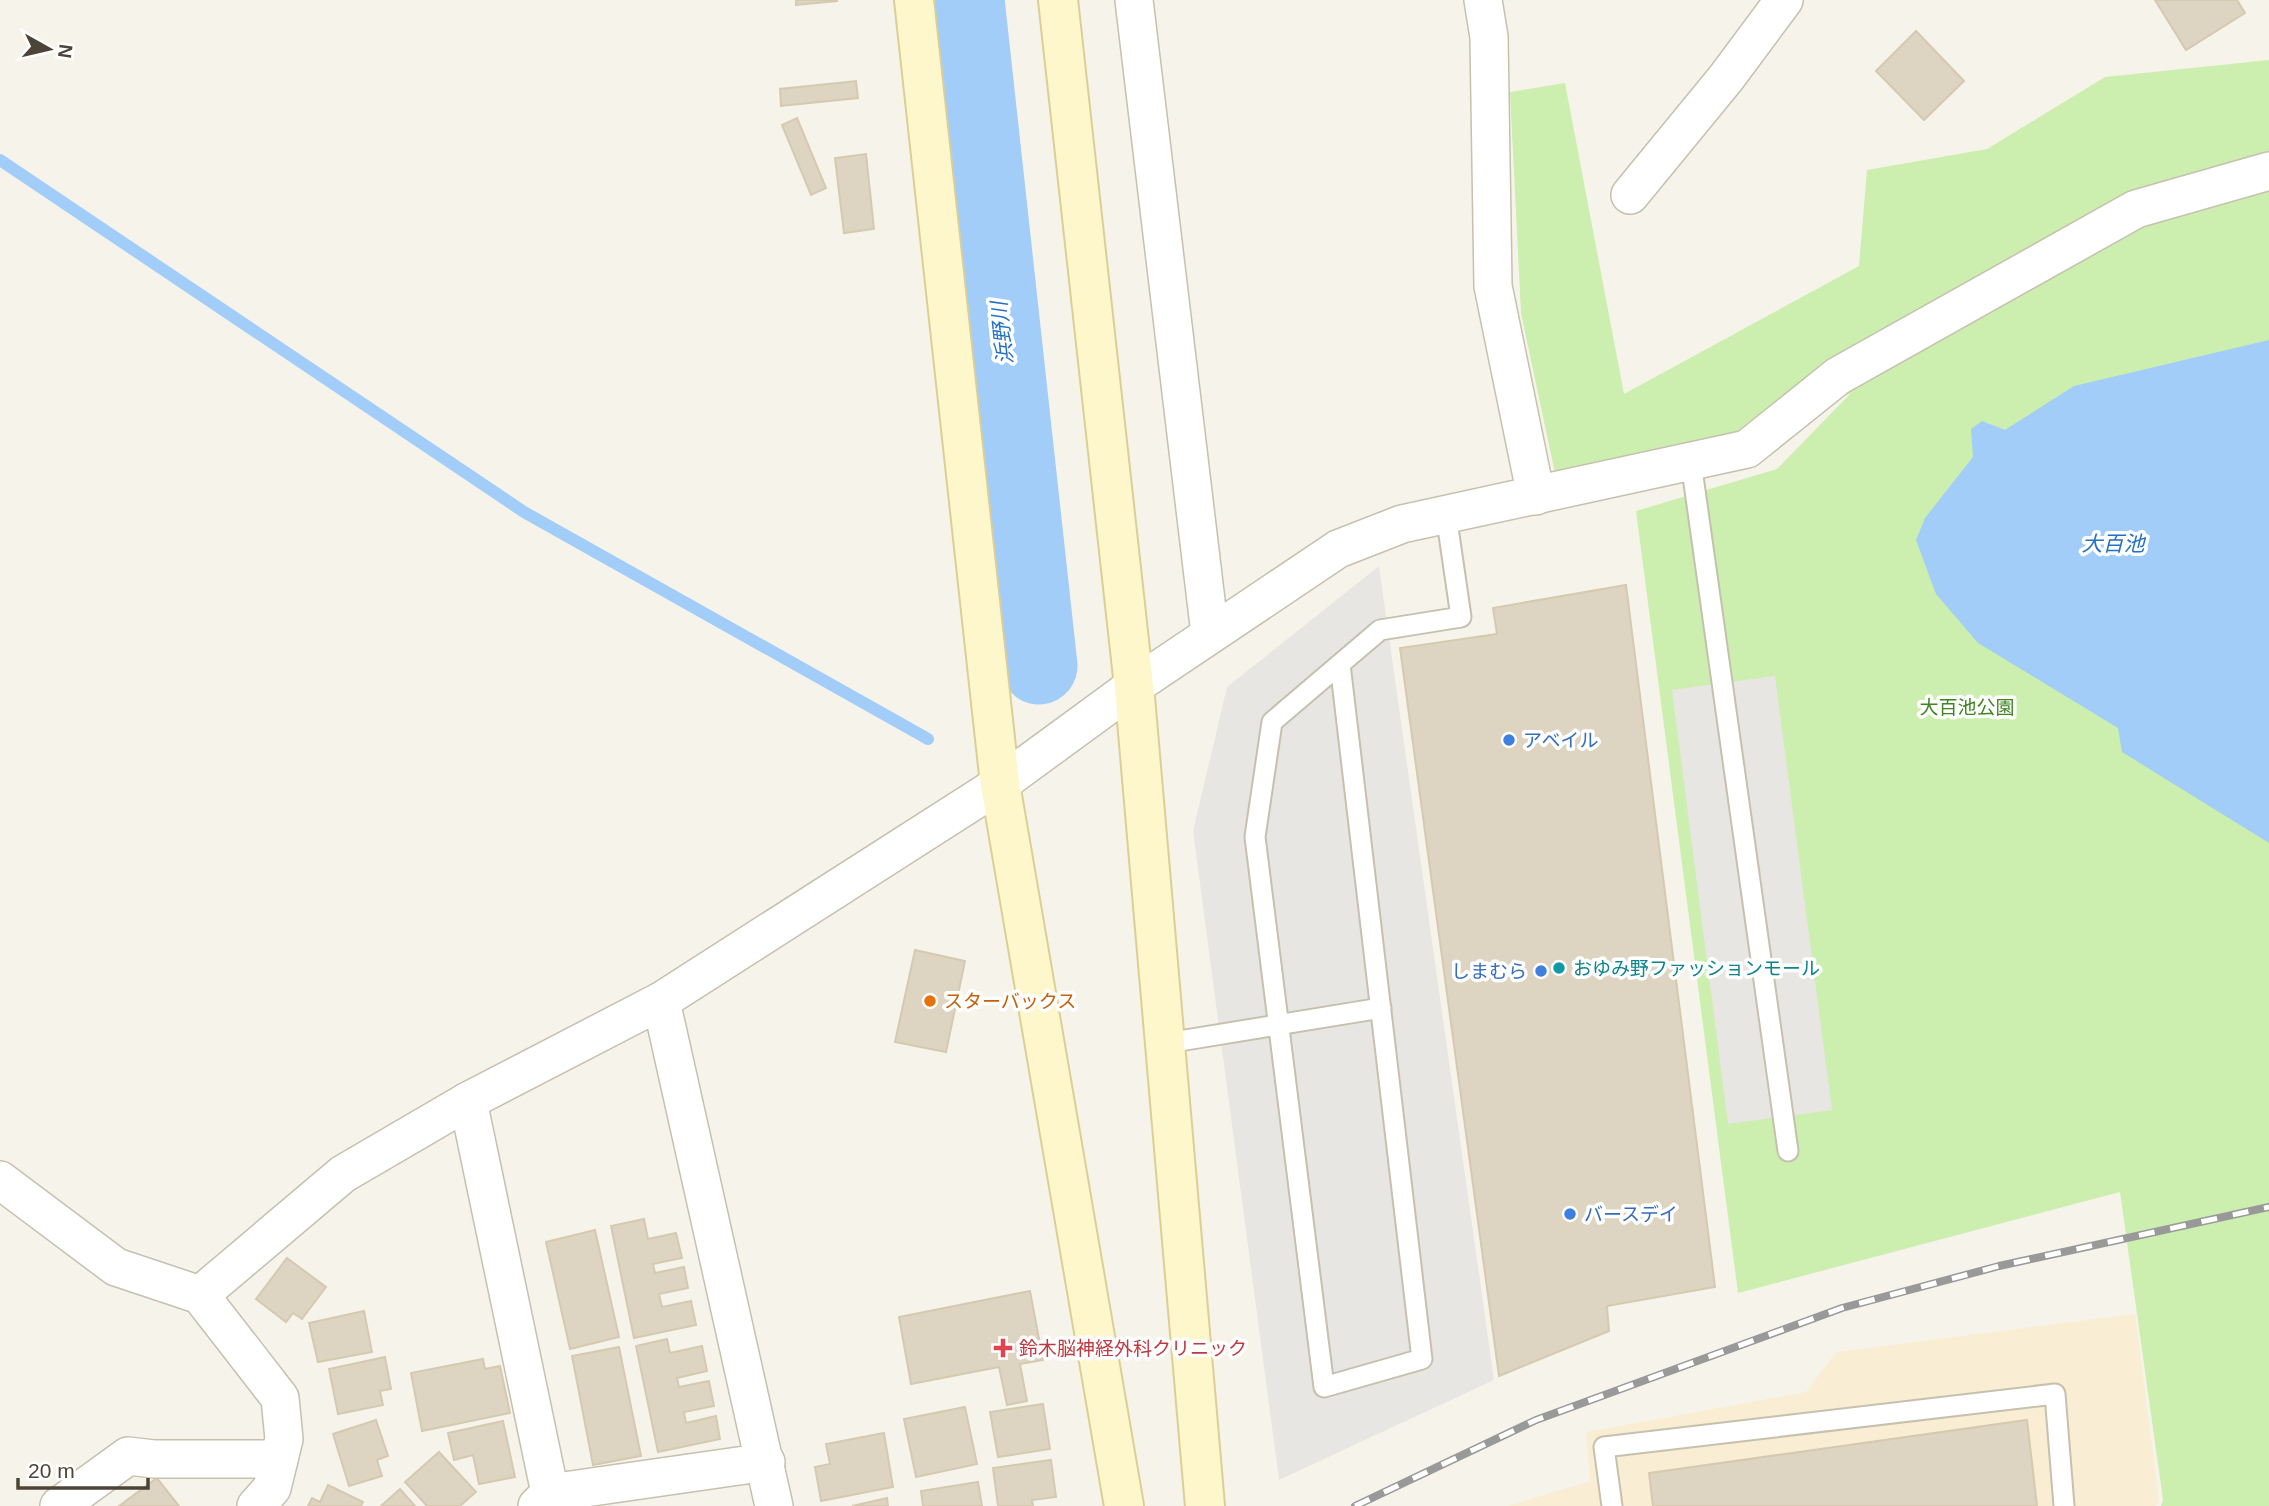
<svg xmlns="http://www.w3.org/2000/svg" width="2269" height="1506" font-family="Helvetica,'Noto Sans JP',sans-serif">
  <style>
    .commercial { fill: #f9edd4 }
    .green { fill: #cceeaf }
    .parking { fill: #e8e6e2 }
    .water { fill: #a1cdf8 }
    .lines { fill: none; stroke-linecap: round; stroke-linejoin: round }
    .stream { stroke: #a1cdf8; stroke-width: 12 }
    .river { stroke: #a1cdf8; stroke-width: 77 }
    .building { fill: #ddd4c1; stroke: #d5cab0; stroke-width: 2 }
    .lane-casing { stroke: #c6c0ae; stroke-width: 23 }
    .street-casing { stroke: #c6c0ae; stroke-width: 40 }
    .secondary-casing { stroke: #dbcf96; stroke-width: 42 }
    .lane { stroke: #fff; stroke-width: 19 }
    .street { stroke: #fff; stroke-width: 37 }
    .secondary { stroke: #fff7cc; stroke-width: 38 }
    .rail-casing { stroke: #999; stroke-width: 8 }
    .rail { stroke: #fff; stroke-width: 5; stroke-dasharray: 16; stroke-linecap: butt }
    .shop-dot { fill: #3f7fe0; stroke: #fff; stroke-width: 2.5 }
    .culture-dot { fill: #0f9aa8; stroke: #fff; stroke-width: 2.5 }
    .food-dot { fill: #e8710a; stroke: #fff; stroke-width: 2.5 }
    .health-dot { fill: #e0444e; stroke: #fff; stroke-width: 2.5 }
    .labels { text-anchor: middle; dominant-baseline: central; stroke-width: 7; stroke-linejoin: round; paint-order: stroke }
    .park-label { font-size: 19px; fill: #3f8522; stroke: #fff }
    .shop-label { font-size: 19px; fill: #366cbe; stroke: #fff; text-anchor: start }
    .culture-label { font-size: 19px; fill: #0d838f; stroke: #fff; text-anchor: start }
    .food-label { font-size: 19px; fill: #c56008; stroke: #fff; text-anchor: start }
    .health-label { font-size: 19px; fill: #be3a42; stroke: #fff; text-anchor: start }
    .water-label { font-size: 21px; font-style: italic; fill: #2371c5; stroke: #fff }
  </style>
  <rect width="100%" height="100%" fill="#f6f4ea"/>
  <path class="commercial" d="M2135,1314L2159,1500L2156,1506H1508L1590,1481L1586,1432L1806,1392L1836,1352Z"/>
  <path class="green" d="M2269,60V1506H2161L2163,1500L2120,1192L1738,1293L1636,511L1777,469L1851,393L1742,441L1556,478L1521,313L1510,92L1565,83L1624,394L1859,266L1867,170L1987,149L2105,77Z"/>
  <g class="parking">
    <path d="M1379,566L1494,1380L1279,1480L1193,831L1227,687Z"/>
    <path d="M1775,676L1832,1110L1728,1124L1672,690Z"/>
  </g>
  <path class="water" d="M2269,340V843L2122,752L2118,728L1978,643L1936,594L1916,540L1925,518L1973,457L1971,429L1982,421L2005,430L2074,386Z"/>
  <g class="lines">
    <path class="stream" d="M0,160L524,512L928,739"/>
    <path class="river" d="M966,0L1039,666"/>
  </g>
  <g class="building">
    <path d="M796,0H837V1L796,5Z"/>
    <path d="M2155,0H2237L2245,13L2186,50Z"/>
    <path d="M1916,31L1964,81L1924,120L1876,71Z"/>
    <path d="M856,81L858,98L781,106L780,89Z"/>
    <path d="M797,118L826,188L811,195L782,125Z"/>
    <path d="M866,154L874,229L844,233L835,158Z"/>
    <path d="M1626,585L1715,1287L1607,1306L1609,1331L1499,1376L1400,648L1497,634L1493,608Z"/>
    <path d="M915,950L965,961L946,1052L895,1042Z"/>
    <path d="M644,1219L648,1239L676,1233L682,1258L653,1264L655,1273L684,1267L688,1288L659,1294L662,1307L691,1301L696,1325L634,1338L611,1226Z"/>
    <path d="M595,1230L619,1337L570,1349L546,1242Z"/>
    <path d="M287,1258L326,1287L302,1319L293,1313L286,1322L256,1299Z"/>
    <path d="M1030,1291L1043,1360L1020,1364L1027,1401L1007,1405L999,1367L911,1384L899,1317Z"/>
    <path d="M364,1311L372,1352L318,1362L309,1323Z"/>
    <path d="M667,1339L670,1353L702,1346L707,1371L677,1378L679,1387L709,1381L714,1406L684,1412L686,1423L716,1416L720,1439L658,1452L636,1346Z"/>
    <path d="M619,1347L641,1456L593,1465L572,1356Z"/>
    <path d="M385,1357L391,1389L380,1391L383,1405L338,1414L329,1369Z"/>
    <path d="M483,1359L485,1369L500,1366L510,1413L422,1431L411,1373Z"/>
    <path d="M1043,1404L1050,1449L998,1457L990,1412Z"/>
    <path d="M965,1407L977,1464L916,1477L904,1419Z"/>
    <path d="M376,1420L388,1456L377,1460L382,1476L349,1486L333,1434Z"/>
    <path d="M2027,1420L2037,1506H1653L1649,1473Z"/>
    <path d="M503,1421L515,1477L479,1484L473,1455L454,1460L448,1433Z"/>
    <path d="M884,1433L893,1487L821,1501L815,1467L830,1464L826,1444Z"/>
    <path d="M439,1452L476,1492L460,1506H427L405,1482Z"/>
    <path d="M1051,1460L1056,1497L1032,1500L1033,1506H998L993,1468Z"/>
    <path d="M157,1478L179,1506H119Z"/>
    <path d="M978,1482L982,1506H923L921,1491Z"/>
    <path d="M328,1485L363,1502L361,1506H308L312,1498L320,1502Z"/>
    <path d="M400,1489L415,1506H381Z"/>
    <path d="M887,1498L888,1506H852Z"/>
  </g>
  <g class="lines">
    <g class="lane-casing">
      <g id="lane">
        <path d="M1691,462L1788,1151"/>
        <path d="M1340,664L1422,1359L1324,1387L1255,837L1272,722L1380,630L1461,617L1446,514"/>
        <path d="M1167,1043L1381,1008"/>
        <path d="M1612,1506L1604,1447L2055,1394L2064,1506"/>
      </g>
    </g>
    <g class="street-casing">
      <g id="street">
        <path d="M1134,0L1210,634"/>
        <path d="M1483,0L1489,37L1493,286L1536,496"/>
        <path d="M1630,195L1726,78L1784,0"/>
        <path d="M661,1001L774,1506"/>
        <path d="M468,1101L550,1493"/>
        <path d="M0,1180L116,1267L200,1295L280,1398L284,1439L272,1488L256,1506"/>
        <path d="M200,1295L343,1174L468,1101L661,1001L1000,784L1134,686L1338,549L1402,524L1747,449L1838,376L2136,209L2269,171"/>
        <path d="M59,1506L128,1456L154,1459H279"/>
        <path d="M537,1506L550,1493L766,1462"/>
      </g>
    </g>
    <g class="secondary-casing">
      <g id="secondary">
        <path d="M914,0L1000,784L1124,1506"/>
        <path d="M1058,0L1134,686L1205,1506"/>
      </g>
    </g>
    <use href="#lane" class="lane"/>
    <use href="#street" class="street"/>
    <use href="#secondary" class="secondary"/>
    <g class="rail-casing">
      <path id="rail" d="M1355,1506L1536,1420L1842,1308L1999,1266L2269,1207"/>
    </g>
    <use href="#rail" class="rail"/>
  </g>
  <g class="shop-dot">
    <circle cx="1509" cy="740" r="7"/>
    <circle cx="1541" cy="971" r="7"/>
    <circle cx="1570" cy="1214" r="7"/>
  </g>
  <circle class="culture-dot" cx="1559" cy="968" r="7"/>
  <circle class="food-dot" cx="930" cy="1001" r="7"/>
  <path class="health-dot" d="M999.5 1337.5h7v7h7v7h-7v7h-7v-7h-7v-7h7z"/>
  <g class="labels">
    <g class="park-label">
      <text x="1967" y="707">大百池公園</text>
    </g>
    <g class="shop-label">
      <text x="1523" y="740">アベイル</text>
      <text x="1527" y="971" text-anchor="end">しまむら</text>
      <text x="1584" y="1214">バースデイ</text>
    </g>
    <g class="culture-label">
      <text x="1573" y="968">おゆみ野ファッションモール</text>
    </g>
    <g class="food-label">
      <text x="944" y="1001">スターバックス</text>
    </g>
    <g class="health-label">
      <text x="1019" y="1348">鈴木脳神経外科クリニック</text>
    </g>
    <g class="water-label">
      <text transform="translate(1002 333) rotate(-96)">浜野川</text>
      <text x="2113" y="543">大百池</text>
    </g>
  </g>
  <g transform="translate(49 49) rotate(98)" stroke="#ffffff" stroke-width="5" paint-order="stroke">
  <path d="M0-5L12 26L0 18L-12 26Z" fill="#4c4537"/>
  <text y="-10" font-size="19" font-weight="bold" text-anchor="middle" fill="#4c4537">N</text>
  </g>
  <path d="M18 1478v10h130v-10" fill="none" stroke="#4c4537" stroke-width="3.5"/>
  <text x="28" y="1478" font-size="21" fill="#4c4537" stroke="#ffffff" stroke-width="5" paint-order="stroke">20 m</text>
</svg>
